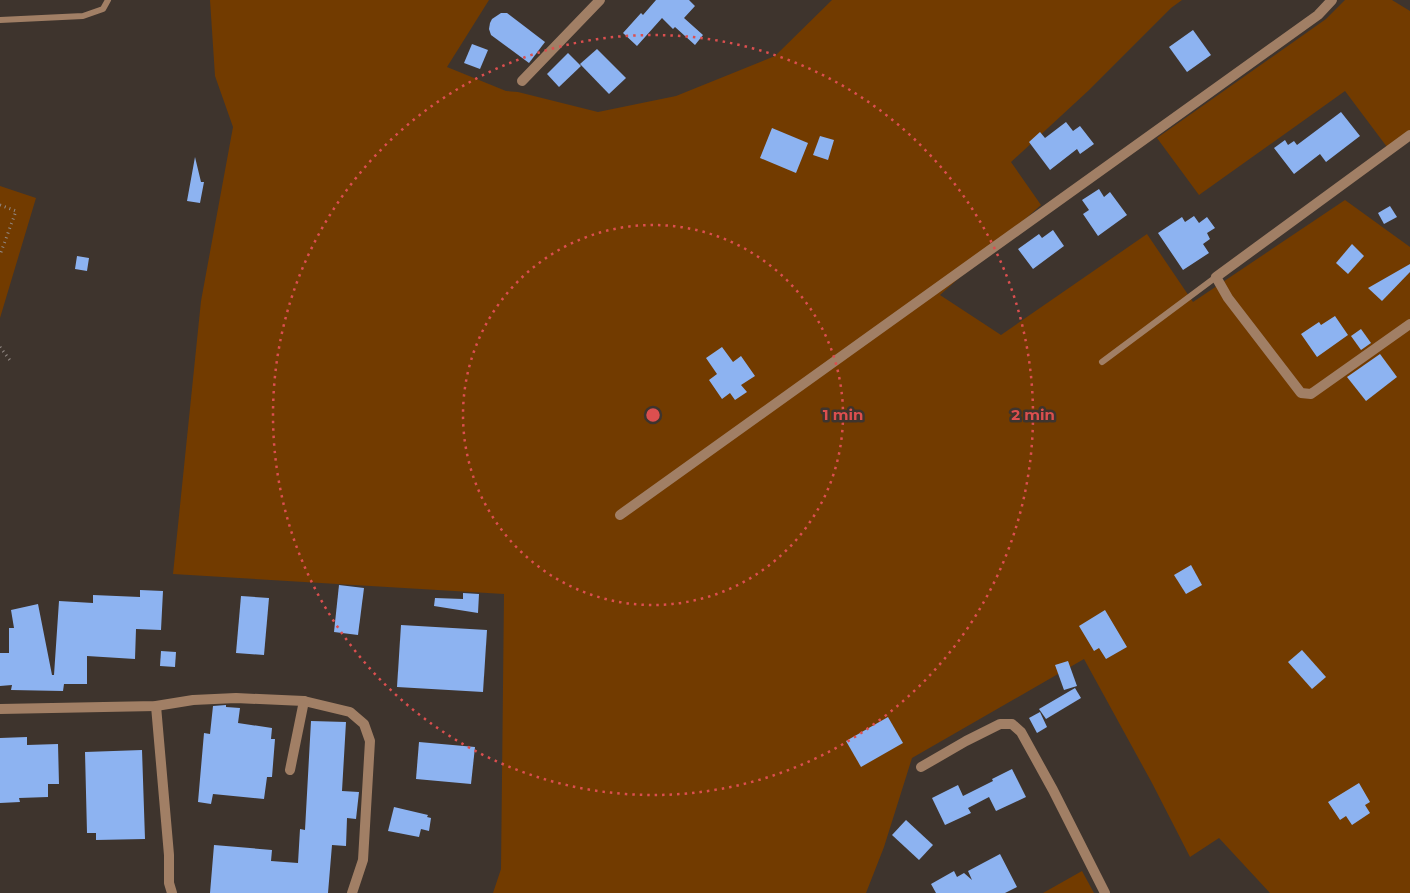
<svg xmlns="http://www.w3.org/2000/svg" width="1410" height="893" font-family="Montserrat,sans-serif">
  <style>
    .green { fill: #723b00 }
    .building { fill: #8db3f1 }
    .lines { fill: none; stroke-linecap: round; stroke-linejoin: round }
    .path { stroke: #938a85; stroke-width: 3; stroke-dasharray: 1 4; stroke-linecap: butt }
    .lane { stroke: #a17f65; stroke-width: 6 }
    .street { stroke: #a17f65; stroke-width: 10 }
    .ring { fill: none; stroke: #dc4f4f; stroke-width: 2.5; stroke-dasharray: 2.5 5 }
    .centre { fill: #dc4f4f; stroke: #3e342d; stroke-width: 2.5 }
    .ring-label { font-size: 15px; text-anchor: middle; font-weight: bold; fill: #dc4f4f; stroke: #3e342d; stroke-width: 5; stroke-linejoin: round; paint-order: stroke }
  </style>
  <rect width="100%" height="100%" fill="#3e342d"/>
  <g class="green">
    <path d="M210,0H489L447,67L506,91L518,92L598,112L676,96L775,56L832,0H1182L1171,8L1088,91L1011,162L1041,205L940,295L1001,335L1147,234L1193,302L1345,200L1410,247V893H1270L1219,838L1190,857L1152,783L1084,659L912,758L884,847L866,893H493L501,869L504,594L173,574L201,301L233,127L215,76Z"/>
    <path d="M1345,0H1392L1410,11V130L1387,147L1345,91L1199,195L1157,138L1326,19Z"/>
    <path d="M0,186L36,198L0,318Z"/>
    <path d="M1082,871L1094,893H1043Z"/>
  </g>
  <g class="building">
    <path d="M656,0H689L695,6L684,18L703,35L695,45L675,27L673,29L662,18L637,46L623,33L641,13L643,15Z"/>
    <path d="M501,13H507L545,42L529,63L491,35L489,29L490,23L492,19Z"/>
    <path d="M1193,30L1211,55L1187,72L1169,47Z"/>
    <path d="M472,44L488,50L480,69L464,63Z"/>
    <path d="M597,49L626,78L609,94L580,64Z"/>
    <path d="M568,53L581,66L559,87L547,74Z"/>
    <path d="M1341,112L1360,136L1326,162L1320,154L1294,174L1274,148L1285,140L1288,145L1294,141L1297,145Z"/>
    <path d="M1066,122L1073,131L1080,126L1094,144L1080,154L1077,149L1050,170L1029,142L1040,132L1045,138Z"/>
    <path d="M772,128L808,143L796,173L760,158Z"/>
    <path d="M820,136L834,140L828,160L813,155Z"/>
    <path d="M195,157L201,182H204L200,203L187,201Z"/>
    <path d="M1099,189L1104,197L1110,192L1127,215L1098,236L1083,214L1089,210L1082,200Z"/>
    <path d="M1390,206L1397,217L1384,224L1378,213Z"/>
    <path d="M1194,216L1199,223L1207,217L1215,228L1207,233L1210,239L1203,244L1209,253L1183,270L1158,233L1182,217L1185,222Z"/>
    <path d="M1053,230L1064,246L1033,269L1018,249L1039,234L1042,238Z"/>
    <path d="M1352,244L1364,256L1348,274L1336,263Z"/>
    <path d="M77,256L89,258L87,271L75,269Z"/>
    <path d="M1410,264V272L1382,301L1368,288Z"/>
    <path d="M1335,316L1348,335L1317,357L1301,334L1319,322L1321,325Z"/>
    <path d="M1361,329L1371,343L1361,350L1351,336Z"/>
    <path d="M722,347L733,362L741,356L755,376L741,385L747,392L735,400L730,393L722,399L709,380L717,374L706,358Z"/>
    <path d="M1380,354L1397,377L1366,401L1347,377Z"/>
    <path d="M1191,565L1202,585L1186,594L1174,575Z"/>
    <path d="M339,585L364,588L358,635L334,632Z"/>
    <path d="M140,590L163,591L161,630L136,629L135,659L87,656V684H64L63,691L11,690L12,685L0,686V653H9V628H14L11,610L38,604L52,675H54L59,601L93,603V595L140,597Z"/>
    <path d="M463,593L479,594L478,613L434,606L435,598L463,599Z"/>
    <path d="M241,596L269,598L264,655L236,653Z"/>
    <path d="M1105,610L1127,647L1106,659L1099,648L1094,651L1079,626Z"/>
    <path d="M401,625L487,630L483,692L397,687Z"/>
    <path d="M1302,650L1326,677L1312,689L1288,662Z"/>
    <path d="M161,651L176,652L175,667L160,666Z"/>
    <path d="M1068,661L1077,686L1064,690L1055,665Z"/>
    <path d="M1075,688L1081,698L1046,719L1039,709Z"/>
    <path d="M226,705V707L240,708L238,723L272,728L271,739H275L272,777H267L264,799L213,794L211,804L198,802L204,733L210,734L213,706Z"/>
    <path d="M1040,712L1047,727L1037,733L1029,718Z"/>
    <path d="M888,717L903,743L861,767L846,741Z"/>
    <path d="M311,721L346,722L342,791L359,792L356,819L347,818L346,846L332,845L328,893H210L214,845L272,850L271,861L298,863L300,829L305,830Z"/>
    <path d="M27,737V745L58,744L59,784H48V797L19,798L20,802L0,803V738Z"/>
    <path d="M419,742L475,747L471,784L416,779Z"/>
    <path d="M142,750L145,839L96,840V833H87L85,752Z"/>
    <path d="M1012,769L1026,797L996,811L989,797L968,808L971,813L945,825L932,798L958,785L963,796L993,781L992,779Z"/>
    <path d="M1359,783L1370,802L1365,805L1370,813L1352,825L1346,816L1340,820L1328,802Z"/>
    <path d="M394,807L428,815L427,817L431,818L429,831L421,829L419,837L388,831Z"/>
    <path d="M906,820L933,845L919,860L892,835Z"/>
    <path d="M1000,854L1017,887L1005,893H936L931,884L954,871L957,877L964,873L972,880L968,871Z"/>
  </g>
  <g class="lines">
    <g class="path">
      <path d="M0,205L16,211L0,255"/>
      <path d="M0,347L12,363"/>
    </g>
    <g class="lane">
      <path d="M0,20L83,16L103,9L108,0"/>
      <path d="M1102,362L1216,277"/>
    </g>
    <g class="street">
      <path d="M522,81L600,0"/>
      <path d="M1410,135L1216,277L1228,298L1301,393L1311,394L1410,324"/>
      <path d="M620,515L1318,15L1332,0"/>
      <path d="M156,706L169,855V883L172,893"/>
      <path d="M0,709L156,706L193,700L236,698L304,701L350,712L364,724L370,741L363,860L352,893"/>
      <path d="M921,767L966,741L1000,724H1012L1021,732L1053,790L1105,893"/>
      <path d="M290,770L304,701"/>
    </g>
  </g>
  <g class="ring">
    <circle cx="653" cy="415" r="190"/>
    <circle cx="653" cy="415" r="380"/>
  </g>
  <circle cx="653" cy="415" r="8" class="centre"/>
  <g class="ring-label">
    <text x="843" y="420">1 min</text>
    <text x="1033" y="420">2 min</text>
  </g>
</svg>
